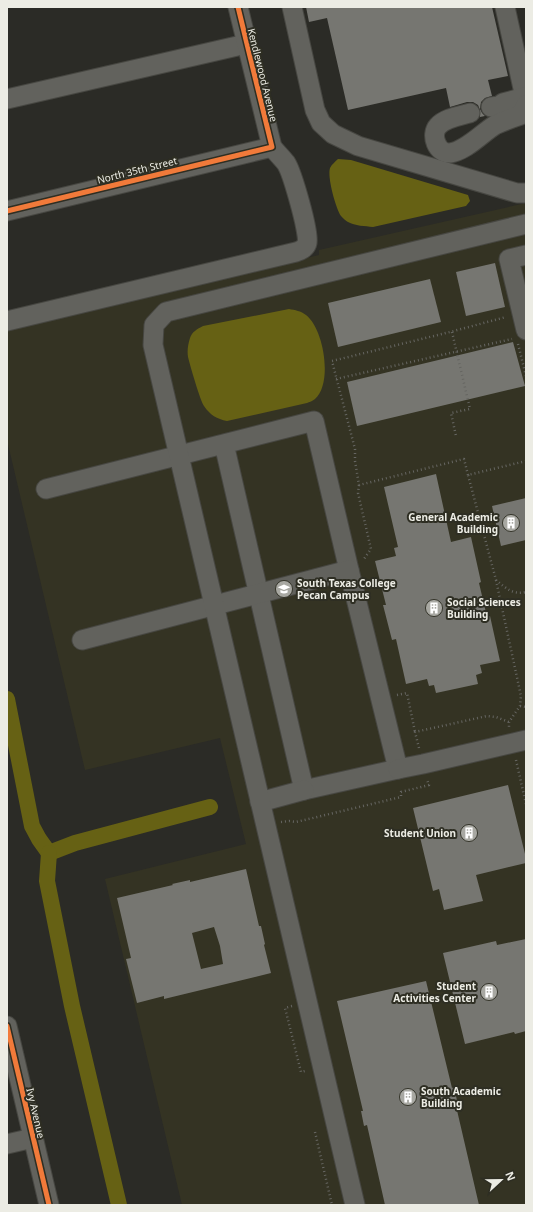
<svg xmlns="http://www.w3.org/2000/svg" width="533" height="1212" font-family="'Noto Sans',sans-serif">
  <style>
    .built { fill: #343323 }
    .water { fill: #666114 }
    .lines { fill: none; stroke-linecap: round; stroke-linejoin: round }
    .canal { stroke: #666114; stroke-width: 16 }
    .building { fill: #767671; fill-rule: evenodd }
    .minor-casing { stroke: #474742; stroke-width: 21 }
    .path { stroke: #666662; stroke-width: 2.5; stroke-dasharray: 1 3; stroke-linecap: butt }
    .minor { stroke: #62625d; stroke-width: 19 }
    .cycleway-casing { stroke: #2e2e23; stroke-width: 8 }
    .cycleway { stroke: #f17a3a; stroke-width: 5 }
    .labels { text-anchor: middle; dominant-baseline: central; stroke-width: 4; stroke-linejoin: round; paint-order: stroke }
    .street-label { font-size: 10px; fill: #ecece4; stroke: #2e2e23 }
    .poi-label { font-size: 10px; font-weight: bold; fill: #ecece4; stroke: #2e2e23; text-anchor: end }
  </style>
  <rect width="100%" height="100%" fill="#2b2b26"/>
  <path class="built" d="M526,203V1205H182L105,879L246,844L220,738L85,770L7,440V329L319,255V250Z"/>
  <g class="water">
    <path d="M338,159L351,160L468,195L470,201L466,206L373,227C365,226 355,226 348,222C346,221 343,218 341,216C336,209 327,177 330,168C332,164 335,162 338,159Z"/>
    <path d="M289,309C295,310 301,311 306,315C324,329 333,383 315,399C313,401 309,402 307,403L227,421C217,419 210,415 204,406C200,400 190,365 188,357C187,351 188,344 190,338C192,332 197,329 203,326Z"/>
  </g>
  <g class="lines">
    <g class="canal">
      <path d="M7,699L32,826L39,839L49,853L75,843L210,807"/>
      <path d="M49,853L47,881L72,1006L119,1205"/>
    </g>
  </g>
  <g class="building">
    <path d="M306,7H492L508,76L488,80L492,96L485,98L481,102L480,109L482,113L485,116L480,117V110L478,105L473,102H467L450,107L446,88L348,110L327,18L309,22Z"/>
    <path d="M495,263L505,307L466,316L456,272Z"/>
    <path d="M430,279L441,322L338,347L328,303Z"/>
    <path d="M513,342L525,386L357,426L347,382Z"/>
    <path d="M436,474L451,542L471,537L481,582L479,583L487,617L490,616L500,661L480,665L482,673L476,675L478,684L436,693L434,685L429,686L427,679L406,684L396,639L392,640L383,605H386L375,561L396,556L394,548L398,547L384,487Z"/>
    <path d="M526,498V540L501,546L492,506Z"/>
    <path d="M508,785L526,858V863L476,875L483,901L444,910L439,889L433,891L413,808Z"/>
    <path d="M246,869L259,926H261L265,944L264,945L271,973L164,999V996L137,1003L126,959L131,958L117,898L173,885L172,884L190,880V882ZM214,927L220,946L223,964L201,969L192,933Z"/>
    <path d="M526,939V1031L515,1034L514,1032L465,1044L443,953L496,941L497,945Z"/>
    <path d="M426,981L452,1088L454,1087L458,1105L456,1106L479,1205H385L367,1125L364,1126L361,1111H363L337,1001Z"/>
  </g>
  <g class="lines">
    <g class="minor-casing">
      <g id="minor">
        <path d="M292,7L315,110L321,123L333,134L358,146L517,193H526"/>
        <path d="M505,7L526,102"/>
        <path d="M7,99L246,44"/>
        <path d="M491,107L499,106L503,103L525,97"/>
        <path d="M470,113C460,116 445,118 438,126C430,135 437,154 450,153C466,151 482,133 495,125C504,121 512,118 521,115L526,105"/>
        <path d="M7,211L272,147"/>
        <path d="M526,255L509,259L526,330"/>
        <path d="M7,321L296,252C300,251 306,248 307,243C310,234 292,172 286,163C282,158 276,152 272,147L238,7"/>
        <path d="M46,489C136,467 225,444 314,421L349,570L398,769L304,790L224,444"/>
        <path d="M82,640L349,570"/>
        <path d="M398,769L423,764L526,740"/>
        <path d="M260,802L304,790"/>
        <path d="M7,1026L49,1205"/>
        <path d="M7,1144L33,1138"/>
        <path d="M355,1205L153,345L154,325L166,312L526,224"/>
      </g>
    </g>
    <g class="path">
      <path d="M452,332L470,409L451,413L456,436"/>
      <path d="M518,344L526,376"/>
      <path d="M336,379L512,339"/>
      <path d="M526,461L468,475L496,580C506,588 512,595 526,592"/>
      <path d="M468,475L464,459L359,485L355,461V449L332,361L450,332L506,317"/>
      <path d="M359,485L358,493L371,549L364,559"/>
      <path d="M496,580L521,696L520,706L509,722V727"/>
      <path d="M397,695L407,693L415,732"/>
      <path d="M520,706L526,707"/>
      <path d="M419,748L415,732L487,716L496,717L509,722"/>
      <path d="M516,760L526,804"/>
      <path d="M281,822L289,821L296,822L401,797V792L429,785L427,780"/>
      <path d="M292,1006L285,1008L301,1072L305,1071L306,1072"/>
      <path d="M315,1132L332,1205"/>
    </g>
    <use href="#minor" class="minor"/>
    <g class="cycleway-casing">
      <g id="cycleway">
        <path d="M7,211L272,147L238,7"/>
        <path d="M7,1026L49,1205"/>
      </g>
    </g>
    <use href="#cycleway" class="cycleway"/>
  </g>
  <defs>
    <g id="building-disc" transform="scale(0.9)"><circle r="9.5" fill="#a8a8a2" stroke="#2e2e23"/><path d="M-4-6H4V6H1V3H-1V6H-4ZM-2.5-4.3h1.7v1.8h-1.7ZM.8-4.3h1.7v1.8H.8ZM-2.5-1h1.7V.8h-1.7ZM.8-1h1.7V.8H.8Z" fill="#fff"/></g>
    <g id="university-disc" transform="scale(0.9)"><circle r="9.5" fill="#a8a8a2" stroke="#2e2e23"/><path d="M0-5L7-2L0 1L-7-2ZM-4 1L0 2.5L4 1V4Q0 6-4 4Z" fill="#fff"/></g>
  </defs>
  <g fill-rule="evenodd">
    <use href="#building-disc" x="511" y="523"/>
    <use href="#university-disc" x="284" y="589"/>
    <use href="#building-disc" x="434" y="608"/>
    <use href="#building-disc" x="469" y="833"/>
    <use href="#building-disc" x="489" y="992"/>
    <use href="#building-disc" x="408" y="1097"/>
  </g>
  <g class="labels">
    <g class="street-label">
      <text transform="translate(263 75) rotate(76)">Kendlewood Avenue</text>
      <text transform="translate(137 170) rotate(-14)">North 35th Street</text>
      <text transform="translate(36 1113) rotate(77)">Ivy Avenue</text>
    </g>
    <g class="poi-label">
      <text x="498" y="517">General Academic<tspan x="498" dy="12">Building</tspan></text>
      <text x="297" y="583" text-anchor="start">South Texas College<tspan x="297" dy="12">Pecan Campus</tspan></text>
      <text x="447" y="602" text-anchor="start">Social Sciences<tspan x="447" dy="12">Building</tspan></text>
      <text x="456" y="833">Student Union</text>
      <text x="476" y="986">Student<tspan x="476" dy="12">Activities Center</tspan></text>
      <text x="421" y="1091" text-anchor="start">South Academic<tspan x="421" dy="12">Building</tspan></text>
    </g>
  </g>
  <rect width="533" height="1212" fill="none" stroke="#ecece4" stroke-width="16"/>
  <g transform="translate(501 1180) rotate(68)" stroke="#2e2e23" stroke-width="3" paint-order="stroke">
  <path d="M0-3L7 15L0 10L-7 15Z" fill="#ecece4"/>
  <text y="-6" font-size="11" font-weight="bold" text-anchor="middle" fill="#ecece4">N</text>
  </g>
</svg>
